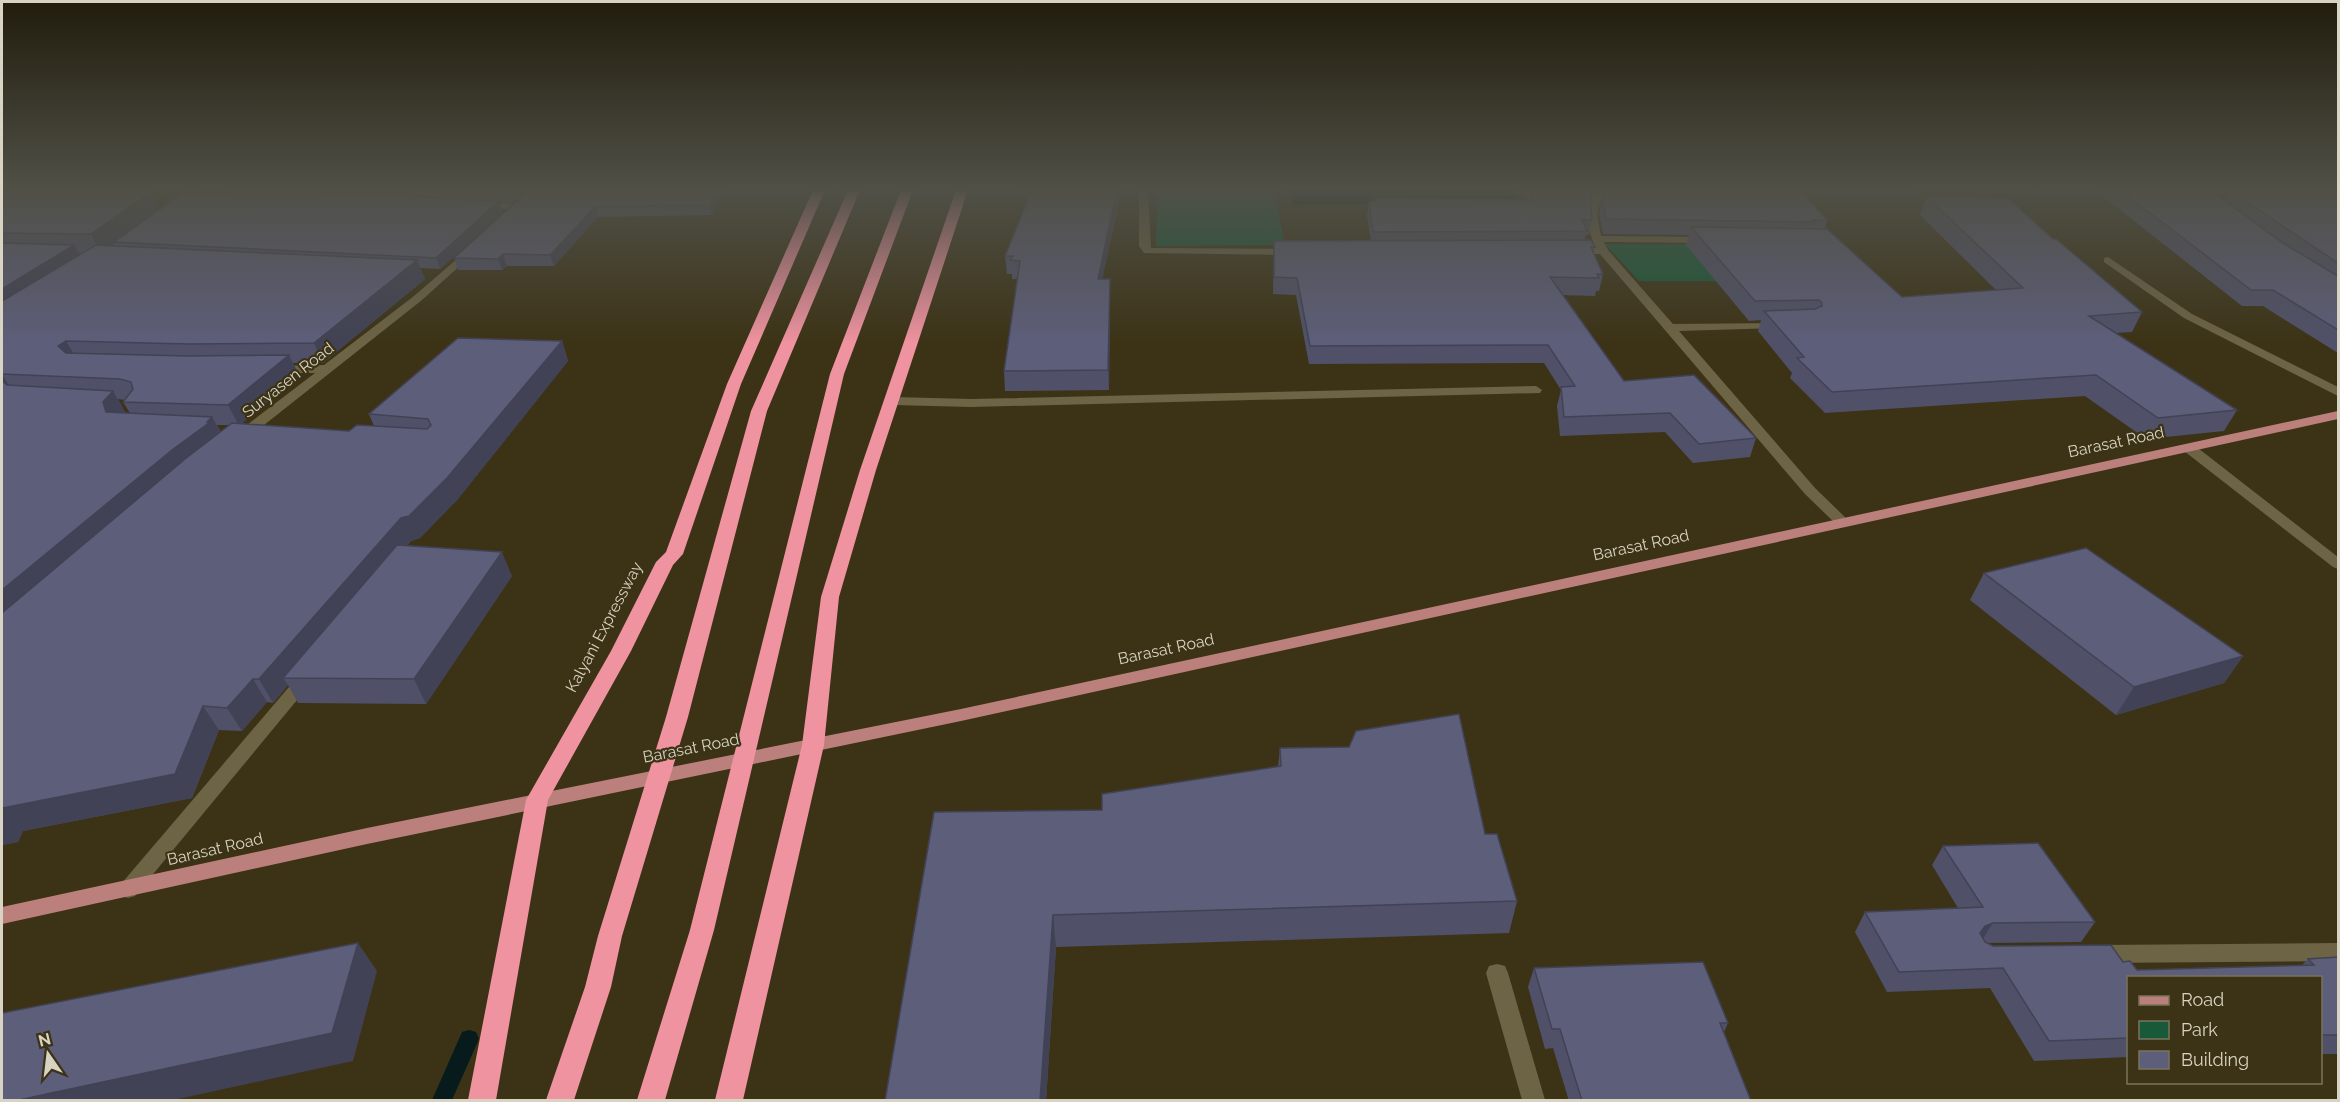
<svg xmlns="http://www.w3.org/2000/svg" width="2340" height="1102" font-family="Raleway,sans-serif">
  <style>
    .green { fill: #185939 }
    .water { fill: #071b1d }
    .lines { fill: none; stroke-linecap: round; stroke-linejoin: round }
    .stream { fill: #071b1d; fill-rule: evenodd }
    .minor { fill: #6d6345; fill-rule: evenodd }
    .major { fill: #bc807c; fill-rule: evenodd }
    .highway { fill: #f093a0; fill-rule: evenodd }
    .wall { fill: #505169; fill-rule: evenodd }
    .shaded-wall { fill: #414255 }
    .building { fill: #5d5e7a; stroke: #414255; stroke-width: 1.5 }
    .labels { text-anchor: middle; dominant-baseline: central; stroke-width: 4.5; stroke-linejoin: round; paint-order: stroke }
    .street-label { font-size: 16px; fill: #d8d3c3; stroke: #3c3316 }
  </style>
  <rect width="100%" height="100%" fill="#3c3316"/>
  <g class="green">
    <path d="M1157,190H1274L1285,245L1156,246Z"/>
    <path d="M1605,244L1835,245L1871,281H1639Z"/>
  </g>
  <path class="water" d="M1290,190H1511L1520,203L1293,205Z"/>
  <g class="lines">
    <path class="stream" d="M469,1030L476,1032L479,1039L452,1100H432L462,1032Z"/>
    <g class="minor">
      <path d="M189,190H199L176,208H170V204Z"/>
      <path d="M1139,190H1148L1151,248L1292,249L1297,252L1292,255L1144,253L1139,246Z"/>
      <path d="M1595,190H1604L1597,214L1601,236L1707,237L1712,240L1707,243L1604,242L1608,250L1673,324L1782,323L1784,325L1778,328L1679,331L1815,488L1848,520L1850,523L1848,526H1838L1805,494L1600,254H1570L1569,252L1574,249L1596,248C1586,228 1586,211 1595,190Z"/>
      <path d="M482,202L515,204L520,207L515,210L479,207L477,205Z"/>
      <path d="M471,247L476,250L475,252L422,300L245,440H235L233,437L235,434L315,373H275L269,369L271,366L324,365L414,296Z"/>
      <path d="M2108,257L2192,314L2338,387V396L2184,318L2104,262V258Z"/>
      <path d="M1536,386L1542,390L1540,393L971,407L893,405L887,401L893,397L971,399Z"/>
      <path d="M2189,444L2194,445L2338,557V569L2333,567L2184,451L2182,448Z"/>
      <path d="M306,672L312,674L314,678L312,682L135,896L128,898L121,896L118,890L121,884L300,674Z"/>
      <path d="M2338,943V961L2100,963L2093,960L2089,954L2093,948L2100,945Z"/>
      <path d="M1497,964L1505,966L1508,973L1545,1100H1522L1486,973L1489,966Z"/>
    </g>
    <path class="major" d="M2338,411V419L961,721L367,844L2,924V907L367,828L961,709Z"/>
    <g class="highway">
      <path d="M813,190H825L741,384L683,554L673,565L631,651L548,800L496,1100H468L526,800L611,651L656,562L666,552L727,384Z"/>
      <path d="M848,190H860L767,411L688,717L622,936L611,987L574,1100H546L585,987L598,936L666,717L751,411Z"/>
      <path d="M901,190H913L844,374L714,930L665,1100H637L690,930L830,374Z"/>
      <path d="M956,190H968L876,470L839,597L824,745L743,1100H715L802,745L821,597L860,470Z"/>
    </g>
  </g>
  <g class="wall">
    <path d="M2,190H82L151,191L160,209L226,194L238,190H527L513,202L327,192L499,201L503,212L440,269L420,268L425,279L323,363H293L299,375L241,424L349,431L374,426L369,414L562,341L568,361L457,500L420,538L411,541L407,546L512,576L426,704L298,703L288,685L273,703L267,702L242,731L219,730L192,798L23,831L18,842L2,845ZM118,399L125,400L123,402L130,413H124L125,412ZM217,425H229L221,432Z"/>
    <path d="M529,190H727L712,215L598,217L554,266H507L502,270H458L454,258Z"/>
    <path d="M1521,190H1594L1590,202L1592,220L1589,235H1586L1585,240L1595,247L1593,252L1603,274L1599,291H1596L1595,296L1563,295L1624,381L1756,438L1750,457L1693,463L1665,432L1560,436L1557,406L1561,390L1544,363L1309,364L1296,295L1273,294L1274,241H1371L1367,216L1369,202L1375,201V198L1526,199Z"/>
    <path d="M1605,190H1912L1909,195L1807,193L1806,196L1827,220L1825,229L1902,297L1996,290L1920,215L1927,197L2053,239L2142,312L2132,332L2116,333L2237,410L2224,431L2146,439L2085,396L1825,413L1790,378L1792,373L1758,331L1761,320L1749,321L1686,245L1689,235L1603,234L1599,214Z"/>
    <path d="M2095,190H2338V353L2263,306H2242ZM2227,194L2224,200L2218,196L2222,195Z"/>
    <path d="M1118,201L1117,213L1102,279L1110,298L1109,390L1005,391L1004,371L1017,279H1012V274H1007L1005,256Z"/>
    <path d="M1984,573L2243,656L2224,683L2116,715L1970,600Z"/>
    <path d="M1280,748L1485,834L1517,901L1509,933L1056,947L1046,1101H885L1102,810L1278,766Z"/>
    <path d="M1943,846L2095,922L2081,942L1986,943L1993,946L2123,962L2137,970L2302,965L2308,959L2338,957V1054H2320V978H2128V1057L2034,1061L1990,988L1887,992L1855,932L1865,912L1958,908L1932,865Z"/>
    <path d="M1534,968L1728,1023L1724,1032L1751,1101H1569L1553,1048L1545,1049L1528,987Z"/>
  </g>
  <g class="shaded-wall">
    <path d="M2,190H8L14,200L2,206Z"/>
    <path d="M512,190H527L513,202L510,191Z"/>
    <path d="M719,190H727L712,215L709,205Z"/>
    <path d="M1117,190H1118V201L1117,213L1098,298V279Z"/>
    <path d="M1592,190H1594L1587,212L1590,197Z"/>
    <path d="M2210,190H2229L2227,194L2205,199Z"/>
    <path d="M151,191L160,209L101,253L91,234Z"/>
    <path d="M499,201L503,212L440,269L436,258Z"/>
    <path d="M595,207L598,217L554,266L550,255Z"/>
    <path d="M74,245L85,263L2,316V289Z"/>
    <path d="M503,254L507,266L502,270L498,259Z"/>
    <path d="M417,260L425,279L323,363L314,343Z"/>
    <path d="M1110,279V298L1109,390L1108,370Z"/>
    <path d="M66,341L78,361L70,366L58,346Z"/>
    <path d="M562,341L568,361L457,500L420,538L411,541L294,678H283L288,685L273,703L259,679L401,518Z"/>
    <path d="M289,355L299,375L239,426L228,405Z"/>
    <path d="M2,374L15,395L2,382Z"/>
    <path d="M113,391L125,412L115,422L106,412L103,402Z"/>
    <path d="M212,417L224,438L2,627V590Z"/>
    <path d="M502,552L512,576L426,704L414,679Z"/>
    <path d="M2243,656L2224,683L2116,715L2134,687Z"/>
    <path d="M253,679L267,702L242,731L227,708Z"/>
    <path d="M203,706L219,730L192,798L23,831L18,842L2,845V810L3,808Z"/>
    <path d="M1053,915L1056,947L1046,1101H1040Z"/>
    <path d="M1993,923L1980,943L1967,953L1985,926Z"/>
    <path d="M358,943L377,971L353,1061L169,1101H14Z"/>
  </g>
  <g class="building">
    <path d="M10,190H47L151,191L91,234L2,233V194L9,191Z"/>
    <path d="M238,190H320L322,192L499,201L436,258L114,242L181,194H226Z"/>
    <path d="M478,190H512L510,191Z"/>
    <path d="M529,190H719L709,205L595,207L550,255L503,254L498,259L454,258Z"/>
    <path d="M1032,190H1117L1098,279H1110L1108,370L1004,371L1020,261L1010,260L1013,256H1005Z"/>
    <path d="M1530,190H1592L1590,197L1592,220H1582L1587,231L1373,232L1369,202L1376,201L1375,198L1534,200Z"/>
    <path d="M1605,190H1800L1827,220H1813L1815,222L1606,219L1603,200Z"/>
    <path d="M2120,190H2214V193L2286,245L2338,276V330L2273,290H2251Z"/>
    <path d="M2229,190H2338V263Z"/>
    <path d="M1927,197L2009,199L2053,239H2056L2142,312L2089,316L2237,410L2158,418L2096,375L1832,392L1797,358L1804,357L1764,311L1815,309L1822,306V303L1819,300L1755,301L1691,227L1827,229L1902,297L2023,288Z"/>
    <path d="M1591,240L1595,247H1591L1603,274H1597L1599,278L1550,277L1624,381L1694,375L1756,438L1699,444L1670,413L1564,417L1561,387L1575,386L1548,345L1310,346L1297,278L1274,277V241Z"/>
    <path d="M2,243L74,245L2,289Z"/>
    <path d="M96,245L417,260L314,343L188,344L66,341L58,346L66,353L188,356L289,355L228,405L123,402L133,389L131,382L120,379L2,374V375V301Z"/>
    <path d="M458,338L562,341L447,478L409,516L401,518L259,679H253L227,708L203,706L175,774L3,808L2,810V613L185,459L232,423L349,431L357,425L427,429L431,425L428,419L369,414Z"/>
    <path d="M2,381L7,385L113,391L103,402L106,412L212,417L207,422H210L172,450L2,590Z"/>
    <path d="M397,545L502,552L414,679L283,678Z"/>
    <path d="M2086,548L2243,656L2134,687L1984,573Z"/>
    <path d="M1459,714L1485,834H1497L1517,901L1053,915L1040,1101H885L934,812L1102,810V794L1281,766L1280,748L1349,747L1356,731Z"/>
    <path d="M2038,843L2095,922L1993,923L1985,926L1980,933L1985,942L1993,946L2111,945L2123,962L2130,961L2137,970L2314,965L2308,959L2338,957V1035H2320V978H2128V1038L2049,1041L2003,968L1899,972L1865,912L1983,907L1943,846Z"/>
    <path d="M358,943L332,1033L14,1101H2V1013Z"/>
    <path d="M1703,962L1728,1023H1720L1751,1101H1582L1560,1029H1552L1534,968Z"/>
  </g>
  <linearGradient id="sky" x2="0" y2="1"><stop stop-color="#211c0c"/><stop offset="0.55" stop-color="#505047"/><stop offset="1" stop-color="#505047" stop-opacity="0"/></linearGradient>
  <rect width="2340" height="344" fill="url(#sky)"/>
  <g class="labels">
    <g class="street-label">
      <text transform="translate(288 380) rotate(-38)">Suryasen Road</text>
      <text transform="translate(2116 442) rotate(-12)">Barasat Road</text>
      <text transform="translate(1641 545) rotate(-12)">Barasat Road</text>
      <text transform="translate(604 627) rotate(-62)">Kalyani Expressway</text>
      <text transform="translate(1166 649) rotate(-12)">Barasat Road</text>
      <text transform="translate(691 748) rotate(-11)">Barasat Road</text>
      <text transform="translate(215 849) rotate(-13)">Barasat Road</text>
    </g>
  </g>
  <rect width="2340" height="1102" fill="none" stroke="#d8d3c3" stroke-width="6"/>
  <rect x="2127" y="976" width="195" height="108" fill="#3c3316" stroke="#7a735b" stroke-width="1.5"/>
  <rect x="2139" y="996" width="30" height="9" fill="#bc807c" stroke="#7a735b" stroke-width="1.5"/>
  <text x="2181" y="1006" font-size="18" fill="#d8d3c3">Road</text>
  <rect x="2139" y="1021" width="30" height="18" fill="#185939" stroke="#7a735b" stroke-width="1.5"/>
  <text x="2181" y="1036" font-size="18" fill="#d8d3c3">Park</text>
  <rect x="2139" y="1051" width="30" height="18" fill="#5d5e7a" stroke="#7a735b" stroke-width="1.5"/>
  <text x="2181" y="1066" font-size="18" fill="#d8d3c3">Building</text>
  <g transform="translate(48 1054) rotate(346)" stroke="#3c3316" stroke-width="4.5" paint-order="stroke">
  <path d="M0-4.5L10 22L0 15L-10 22Z" fill="#d8d3c3"/>
  <text y="-9" font-size="16" font-weight="bold" text-anchor="middle" fill="#d8d3c3">N</text>
  </g>
</svg>
